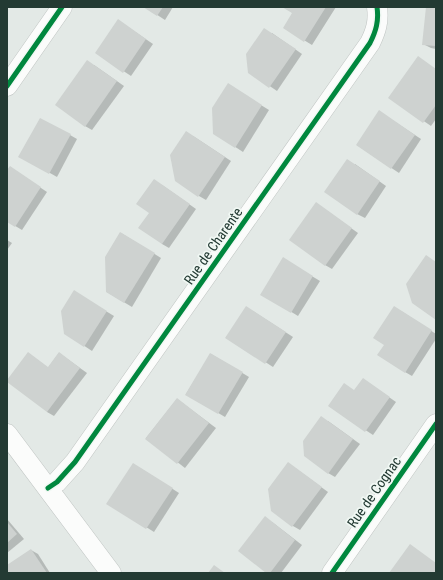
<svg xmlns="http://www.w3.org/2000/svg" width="443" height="580" font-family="'Roboto Condensed',sans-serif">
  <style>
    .shadow { fill: #0003 }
    .building { fill: #ced2d0 }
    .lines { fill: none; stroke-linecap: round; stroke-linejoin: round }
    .minor-casing { stroke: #c0c5c3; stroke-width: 21 }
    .minor { stroke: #fbfcfb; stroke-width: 20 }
    .cycleway-casing { stroke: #f1f8f4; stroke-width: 8 }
    .cycleway { stroke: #00873e; stroke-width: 5 }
    .labels { text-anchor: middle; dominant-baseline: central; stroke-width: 3.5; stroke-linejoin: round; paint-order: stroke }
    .street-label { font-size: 14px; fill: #233a33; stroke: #f1f8f4 }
  </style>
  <rect width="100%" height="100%" fill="#e3e9e6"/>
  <g class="shadow">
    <path d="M145,7H173L165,20Z"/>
    <path d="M284,7H336L312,45L284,28L293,13Z"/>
    <path d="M427,7H436V49L431,48L423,44Z"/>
    <path d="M125,25L153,44L131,76L96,53Z"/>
    <path d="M272,33L302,54L277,91L249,72Z"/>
    <path d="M94,65L124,86L92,130L85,126Z"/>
    <path d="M436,69V119L431,126L390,98Z"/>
    <path d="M235,89L269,110L243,152L214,133Z"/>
    <path d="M386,116L421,139L399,173L357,145Z"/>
    <path d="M70,135L77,139L57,177L20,156Z"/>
    <path d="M193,136L231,161L206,200L199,196Z"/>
    <path d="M355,164L386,186L365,218L357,214Z"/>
    <path d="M7,172H17L47,192L22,230L7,221Z"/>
    <path d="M162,185L196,209L169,248L162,244L150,213Z"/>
    <path d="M323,208L358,233L332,269L325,265Z"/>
    <path d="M121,233L161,258L132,307L107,292Z"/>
    <path d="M7,240L12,243L7,250Z"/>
    <path d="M290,263L320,281L298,316L262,294Z"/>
    <path d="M81,296L114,316L92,351L65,333Z"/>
    <path d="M253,311L293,337L273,367L226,337Z"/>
    <path d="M401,311L436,334V339L412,376L405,372L385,344Z"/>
    <path d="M59,353L87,373L54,416L47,412L48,368Z"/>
    <path d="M211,354L249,377L225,417L186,394Z"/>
    <path d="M370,384L396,402L373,435L329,406Z"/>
    <path d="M177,399L216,428L185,468L146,438Z"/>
    <path d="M328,421L360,444L335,477L328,473Z"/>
    <path d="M140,468L179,493L154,532L108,503Z"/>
    <path d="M295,468L328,492L300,530L293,526Z"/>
    <path d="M7,519L24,539L7,553Z"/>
    <path d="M272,522L302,545L281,573H267Z"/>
    <path d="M31,550L38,554L50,573H7V566Z"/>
  </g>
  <g class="building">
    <path d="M143,7H163L157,16Z"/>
    <path d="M282,7H326L304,42L283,28L292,13Z"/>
    <path d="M426,7H436V46L422,45Z"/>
    <path d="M118,19L146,39L123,73L95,53Z"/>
    <path d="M264,28L296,49L269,88L248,73L246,54Z"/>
    <path d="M418,56L436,69V105L423,123L388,98Z"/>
    <path d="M87,60L117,81L85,127L55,105Z"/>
    <path d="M228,83L262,105L235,148L213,134L212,108Z"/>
    <path d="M379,110L415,135L391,169L356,145Z"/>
    <path d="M40,118L71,134L49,174L18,157Z"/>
    <path d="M186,131L225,157L198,197L175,181L170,155Z"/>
    <path d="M347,159L380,181L357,215L324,192Z"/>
    <path d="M10,166L41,187L15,227L7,222V170Z"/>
    <path d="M154,179L190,204L162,244L138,228L149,213L136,204Z"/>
    <path d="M316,202L352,228L325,266L289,240Z"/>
    <path d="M120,232L155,253L124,303L106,292L105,257Z"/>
    <path d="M426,255L436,262V320L412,303L406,284Z"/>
    <path d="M283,257L313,276L291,313L260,295Z"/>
    <path d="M74,290L107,311L84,347L64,334L61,311Z"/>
    <path d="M246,306L286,332L265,364L225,338Z"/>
    <path d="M394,306L432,330L405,373L377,355L384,345L373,338Z"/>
    <path d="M28,352L48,367L59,352L80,368L47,412L7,382V380Z"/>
    <path d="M210,353L243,372L218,414L185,395Z"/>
    <path d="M363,378L390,397L365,432L328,406L344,383L354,390Z"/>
    <path d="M177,398L209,423L177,464L145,439Z"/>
    <path d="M321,416L353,439L328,474L304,456L303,441Z"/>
    <path d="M288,462L322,487L292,527L271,511L268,489Z"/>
    <path d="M133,463L173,488L146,529L106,504Z"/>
    <path d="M265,516L295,540L270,573H266L238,551Z"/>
    <path d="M7,522L17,534L7,543Z"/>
    <path d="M410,544L436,563V573H389Z"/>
    <path d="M31,549L47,573H7V565Z"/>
    <path d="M214,565L225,573H208Z"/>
  </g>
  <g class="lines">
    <g class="minor-casing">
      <g id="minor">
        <path d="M7,86L62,7"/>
        <path d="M7,434L111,573"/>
        <path d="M48,488L57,482L75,462L370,43C376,31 379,21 377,7"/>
        <path d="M332,573L436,424"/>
      </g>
    </g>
    <use href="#minor" class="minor"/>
    <g class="cycleway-casing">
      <g id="cycleway">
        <path d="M7,86L62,7"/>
        <path d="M48,488L57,482L75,462L370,43C376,31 379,21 377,7"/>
        <path d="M332,573L436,424"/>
      </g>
    </g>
    <use href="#cycleway" class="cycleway"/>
  </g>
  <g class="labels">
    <g class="street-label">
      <text transform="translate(213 246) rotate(-55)">Rue de Charente</text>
      <text transform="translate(374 492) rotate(-55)">Rue de Cognac</text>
    </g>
  </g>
  <rect width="443" height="580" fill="none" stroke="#233a33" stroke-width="16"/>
</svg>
